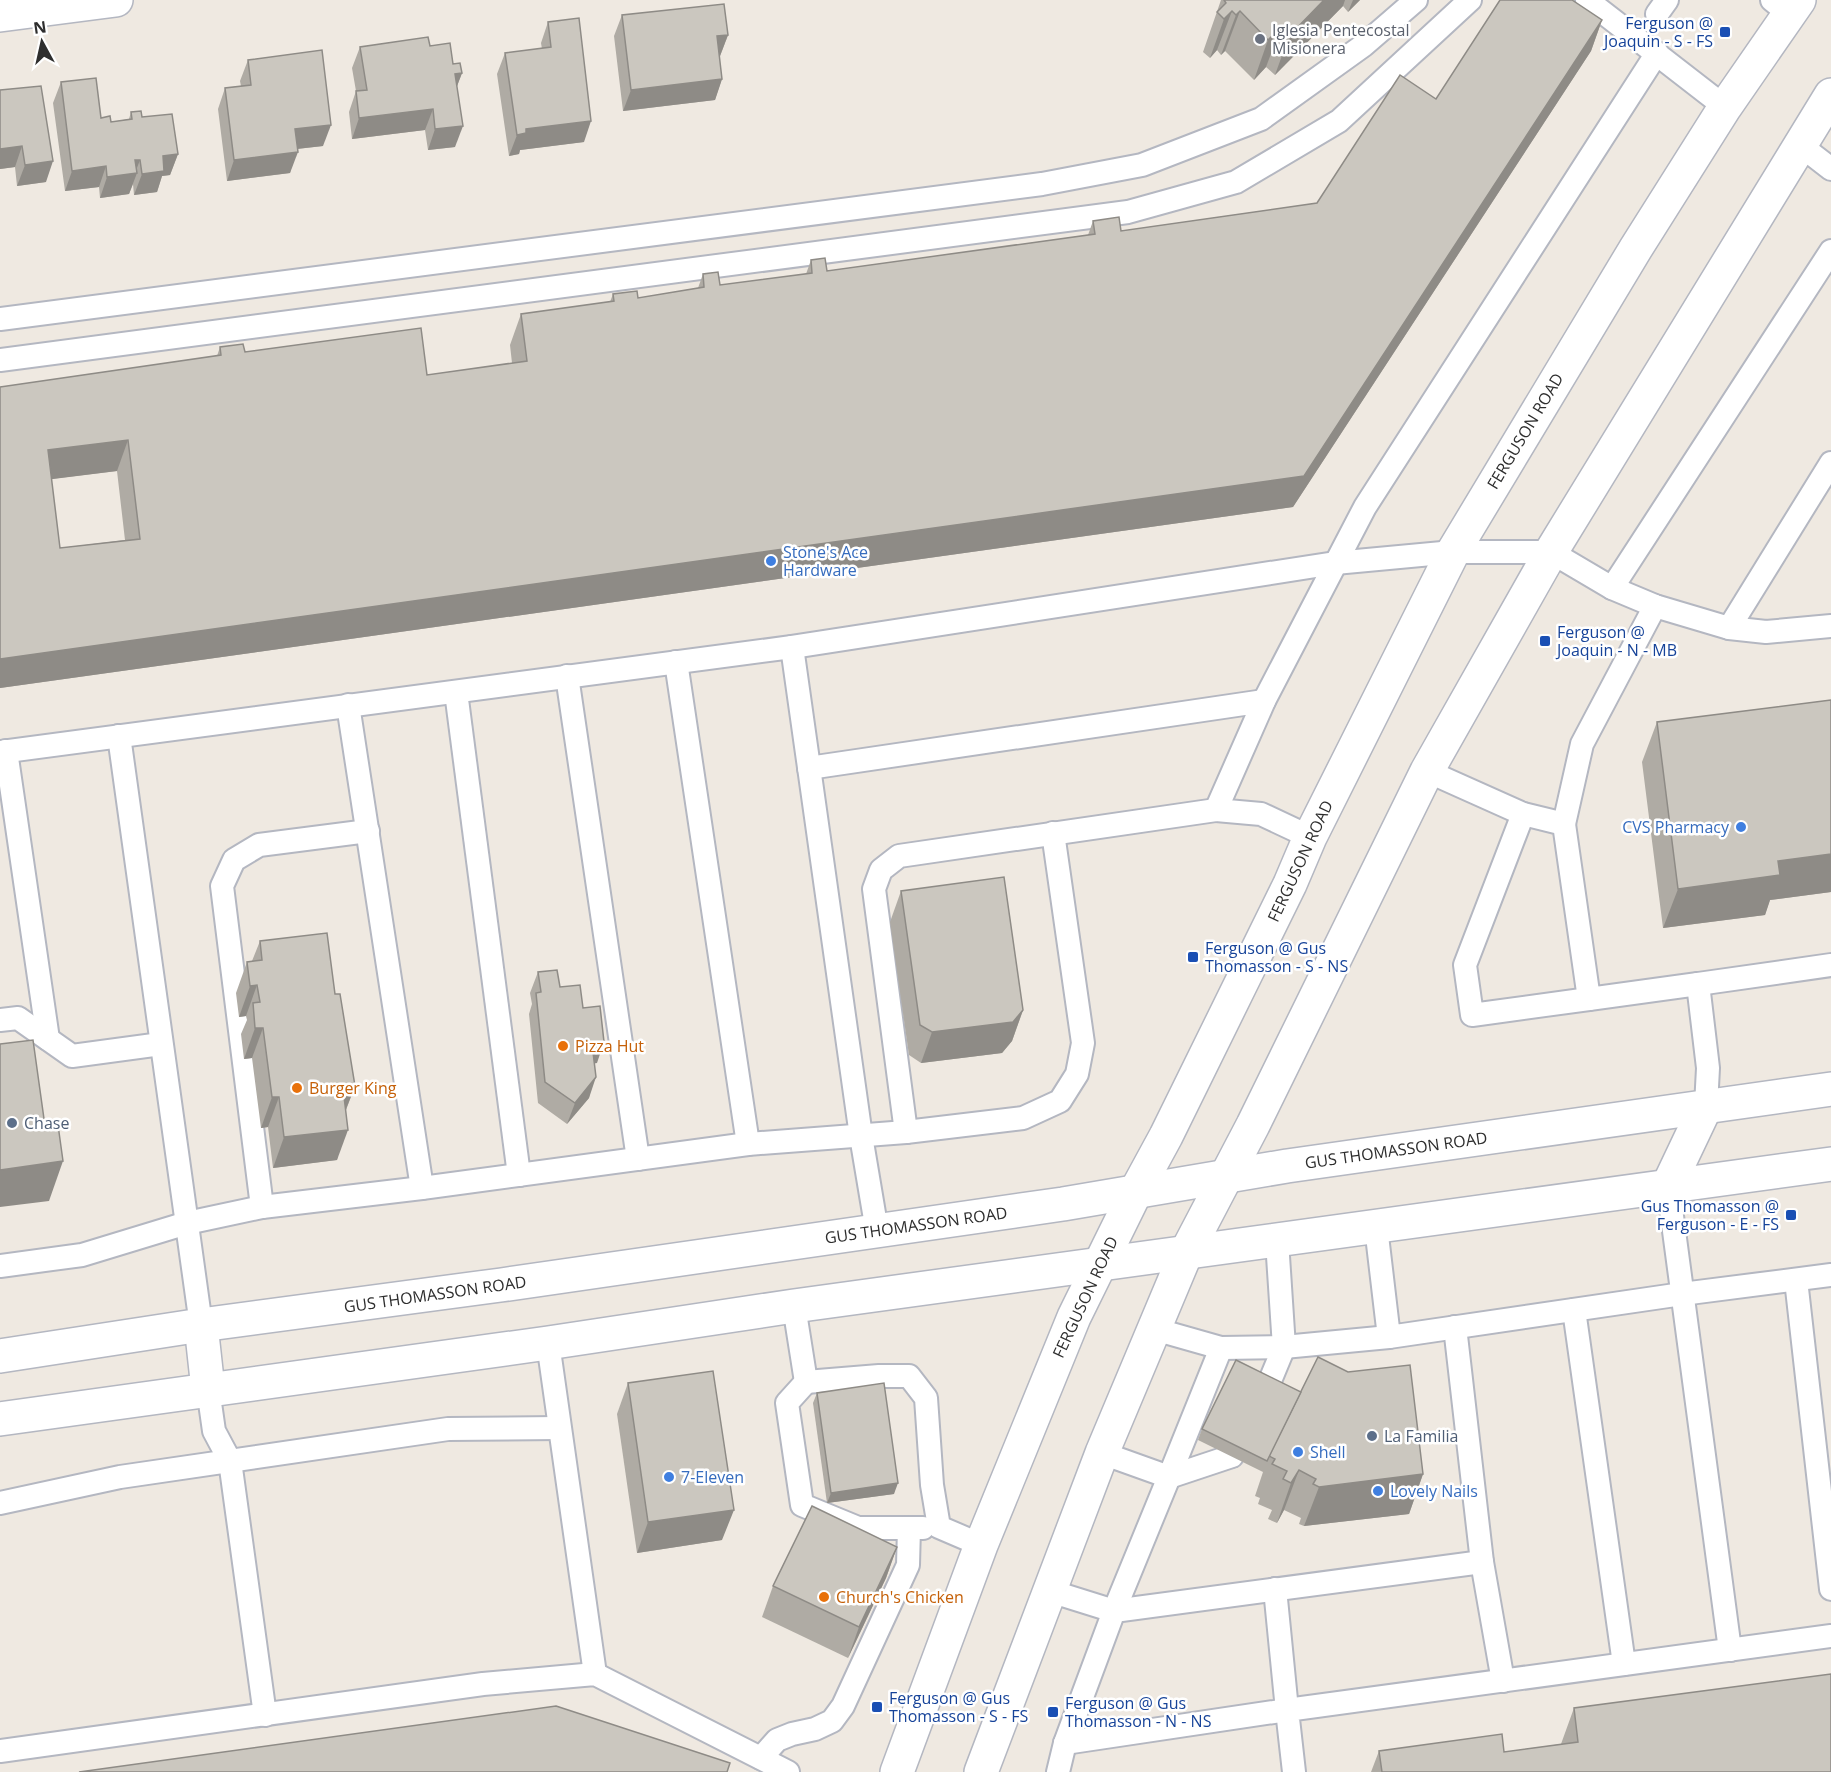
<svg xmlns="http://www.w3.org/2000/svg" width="1831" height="1772" font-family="'Open Sans',sans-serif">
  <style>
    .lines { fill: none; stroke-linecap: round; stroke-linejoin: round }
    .lane-casing { stroke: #b4b7c1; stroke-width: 26 }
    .street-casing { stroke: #b4b7c1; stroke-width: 36 }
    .secondary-casing { stroke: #b4b7c1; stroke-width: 36 }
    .lane { stroke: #fff; stroke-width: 22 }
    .street { stroke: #fff; stroke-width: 33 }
    .secondary { stroke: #fff; stroke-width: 33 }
    .wall { fill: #afaba4; fill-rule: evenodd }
    .shaded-wall { fill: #8e8b86 }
    .building { fill: #cbc7bf; stroke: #8e8b86; stroke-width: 1.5; fill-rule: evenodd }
    .transit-dot { fill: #1a4fb4; stroke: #fff; stroke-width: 2 }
    .worship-dot { fill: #6b7280; stroke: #fff; stroke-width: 2 }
    .shop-dot { fill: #3f7fe0; stroke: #fff; stroke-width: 2 }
    .food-dot { fill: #e8710a; stroke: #fff; stroke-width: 2 }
    .service-dot { fill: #5c6f8a; stroke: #fff; stroke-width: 2 }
    .labels { text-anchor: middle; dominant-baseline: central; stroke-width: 5; stroke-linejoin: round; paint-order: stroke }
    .transit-label { font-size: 16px; fill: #164399; stroke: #fff; text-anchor: start }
    .worship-label { font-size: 16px; fill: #5b616d; stroke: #fff; text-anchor: start }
    .street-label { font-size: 16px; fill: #2e2e2e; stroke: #fff }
    .shop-label { font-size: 16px; fill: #366cbe; stroke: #fff; text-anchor: start }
    .food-label { font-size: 16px; fill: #c56008; stroke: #fff; text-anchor: start }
    .service-label { font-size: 16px; fill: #4e5e75; stroke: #fff; text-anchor: start }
  </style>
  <rect width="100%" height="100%" fill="#efe9e1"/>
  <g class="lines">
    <g class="lane-casing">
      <g id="lane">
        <path d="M1587,0L1725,107"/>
        <path d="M1772,0L1789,14"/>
        <path d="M1657,14L1667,0"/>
        <path d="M1800,145L1831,169"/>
        <path d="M0,319L1042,184L1142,165L1261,119L1364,45L1416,0"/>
        <path d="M0,360L1128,212L1236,182L1339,121L1470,0"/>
        <path d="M1612,588L1831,251"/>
        <path d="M1729,628L1831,463"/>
        <path d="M792,647L861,1136L877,1231"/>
        <path d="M676,662L748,1144"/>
        <path d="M567,676L638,1159"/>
        <path d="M456,692L519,1175"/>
        <path d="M1264,701L1365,507L1657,53"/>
        <path d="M348,705L422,1188"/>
        <path d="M119,736L201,1325"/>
        <path d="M6,751L48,1039"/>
        <path d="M0,752L792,647L1335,563L1453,552H1551L1612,588L1655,606L1729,628L1766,632L1831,626"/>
        <path d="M809,768L1264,701L1216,810L1261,814L1310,837"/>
        <path d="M1427,771L1523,814L1564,824L1589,999L1698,984"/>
        <path d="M1523,814L1465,965L1472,1015L1589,999"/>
        <path d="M1564,824L1582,744L1655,606"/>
        <path d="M0,1020L18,1018L72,1056L161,1044"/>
        <path d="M1706,1106L1708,1068L1698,984L1831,965"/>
        <path d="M906,1132L874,889L881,870L899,856L1216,810"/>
        <path d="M1668,1186L1730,1650"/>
        <path d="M262,1207L222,886L234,860L259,845L368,831"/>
        <path d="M1376,1227L1389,1337L1682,1294L1831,1275"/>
        <path d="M0,1266L82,1255L187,1223L262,1207L422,1188L748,1144L906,1132L1023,1118L1060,1101L1077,1074L1083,1043L1053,833"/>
        <path d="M1796,1280L1831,1589"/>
        <path d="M794,1306L806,1382L879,1376H909L926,1398L932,1485L939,1527L981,1545"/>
        <path d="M1574,1310L1624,1664"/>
        <path d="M1154,1329L1221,1348L1284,1347L1389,1337"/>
        <path d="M548,1343L595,1674"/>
        <path d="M806,1382L787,1403L802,1505L858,1528H923"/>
        <path d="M1267,1388L1284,1347L1277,1241"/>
        <path d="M208,1389L214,1431L230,1461L265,1715"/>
        <path d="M1169,1477L1221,1348"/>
        <path d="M1169,1477L1232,1456"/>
        <path d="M0,1503L120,1477L448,1429L559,1428"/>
        <path d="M1482,1562L1503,1681"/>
        <path d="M1050,1591L1114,1611L1169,1477L1102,1453"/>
        <path d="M1065,1743L1287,1710L1275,1589"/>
        <path d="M0,1751L483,1684L595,1674L788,1772"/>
        <path d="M761,1758L777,1740L792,1734L815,1729L832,1721L843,1706L908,1565L909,1528"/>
        <path d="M1058,1772L1065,1743L1114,1611L1482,1562L1455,1327"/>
        <path d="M1294,1772L1287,1710L1831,1636"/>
      </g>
    </g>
    <g class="street-casing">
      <path id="street" d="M0,15L116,0"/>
    </g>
    <g class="secondary-casing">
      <g id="secondary">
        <path d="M1668,1186L1706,1106"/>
        <path d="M201,1325L208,1389"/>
        <path d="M0,1356L201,1325L501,1285L1063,1204L1287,1166L1831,1089"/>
        <path d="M0,1419L548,1343L794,1306L1831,1164"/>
        <path d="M897,1772L981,1545L1074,1317L1135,1193L1166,1136L1290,884L1310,837L1453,552L1636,248L1725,107L1799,0"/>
        <path d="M981,1772L1102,1453L1186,1253L1253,1125L1427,771L1551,552L1831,95"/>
      </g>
    </g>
    <use href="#lane" class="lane"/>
    <use href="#street" class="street"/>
    <use href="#secondary" class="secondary"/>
  </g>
  <g class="wall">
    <path d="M1221,0H1360L1348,12L1343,6L1275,75L1266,67L1254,80L1225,51L1221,55L1217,50L1210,58L1203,52Z"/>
    <path d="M622,15L728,35L720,56H719L722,79L715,100L623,111L614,36Z"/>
    <path d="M1602,20L1591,51L1293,507L0,688V387L217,356L220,347L245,352L427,375L512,363L510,345L521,314L610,302L613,294L638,298L698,288L703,274L720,285L806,274L811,260L827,271L1088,235L1093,221L1121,231L1317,203L1436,99ZM117,471L125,540L60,548L51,479Z"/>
    <path d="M548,22L584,142L520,150L519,154L509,156L497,74L505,53L542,49L541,43Z"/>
    <path d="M430,46L453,64L462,73L457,86L455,147L428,150L425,130L352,139L349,112L356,91L352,68L360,47Z"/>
    <path d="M248,60L323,146L297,149L290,173L227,181L218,109L225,88L241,86L240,81Z"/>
    <path d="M61,82L101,118L111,122L129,119L131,112L142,117L178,154L170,175L162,176L157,192L134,195L133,184L129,194L100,198L99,187L65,191L53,103Z"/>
    <path d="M0,90L46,182L17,186L15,167L0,169Z"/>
    <path d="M1831,700V892L1770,900L1765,915L1663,928L1642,762L1657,722Z"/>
    <path d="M901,891L1023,1010L1012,1041L1002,1053L921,1063L909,1055L890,922Z"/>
    <path d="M260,941L335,994L355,1086L346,1110L337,1160L273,1168L268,1127L261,1128L252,1058L244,1059L241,1034L247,1020L246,1016L239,1017L236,993L247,962L252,961Z"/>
    <path d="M538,972L560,987L583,1008L597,1063H595L589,1098L567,1124L538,1103L529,1014L532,1004L530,993Z"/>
    <path d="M628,1383L722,1540L637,1553L617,1414Z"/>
    <path d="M817,1393L894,1494L827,1503L813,1403Z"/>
    <path d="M1202,1429L1423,1474L1409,1514L1304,1526L1299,1524L1301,1518L1284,1510L1277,1523L1268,1519L1272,1510L1258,1504L1260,1498L1255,1496L1263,1472L1198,1440Z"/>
    <path d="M897,1547L886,1578L848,1658L762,1617L773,1586Z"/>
    <path d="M1574,1708L1831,1772H1371L1379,1751L1504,1752L1561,1744Z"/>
  </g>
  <g class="shaded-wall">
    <path d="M1324,0H1345L1343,6L1275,75L1289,36Z"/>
    <path d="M1353,0H1360L1348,12Z"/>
    <path d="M1232,11L1217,50L1210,58L1224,19Z"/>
    <path d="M1240,11L1225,51L1221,55L1236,15Z"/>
    <path d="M1602,20L1591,51L1293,507L0,688V659L1304,476Z"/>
    <path d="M1281,27L1266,67L1254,80L1268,40Z"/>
    <path d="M728,35L720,56L709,57L717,36Z"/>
    <path d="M462,73L454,94L455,74Z"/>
    <path d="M722,79L715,100L623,111L631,90Z"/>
    <path d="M433,109L425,130L352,139L359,118Z"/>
    <path d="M591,121L584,142L520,150L519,154L509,156L517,135L526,129Z"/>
    <path d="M331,125L323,146L287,150L295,129Z"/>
    <path d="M463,126L455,147L428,150L435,129Z"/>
    <path d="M22,146L15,167L0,169V149Z"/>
    <path d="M298,152L290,173L227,181L234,160Z"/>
    <path d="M178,154L170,175L162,176L157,192L134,195L142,174L163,156Z"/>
    <path d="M135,160H140L135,173H137L129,194L100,198L107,177Z"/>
    <path d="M53,161L46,182L17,186L25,165Z"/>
    <path d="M106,166L99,187L65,191L72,171Z"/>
    <path d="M128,440L117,471L37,481L48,450Z"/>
    <path d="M1831,854V892L1770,900L1765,915L1663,928L1678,889L1778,861Z"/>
    <path d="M257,985L246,1016L239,1017L250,986Z"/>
    <path d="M1023,1010L1012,1041L1002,1053L921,1063L932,1032Z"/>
    <path d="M255,1028H263L252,1058L244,1059Z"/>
    <path d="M604,1042L597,1063L585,1065L592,1044Z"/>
    <path d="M596,1077L589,1098L567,1124L575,1103Z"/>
    <path d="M355,1086L343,1117V1088Z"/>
    <path d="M272,1097H279L268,1127L261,1128Z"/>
    <path d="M348,1130L337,1160L273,1168L284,1137Z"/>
    <path d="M63,1161L49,1201L0,1207V1170Z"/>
    <path d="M1299,1470L1284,1510L1277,1523L1291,1483Z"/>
    <path d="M1423,1474L1409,1514L1304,1526L1319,1487Z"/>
    <path d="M898,1483L894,1494L827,1503L831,1493Z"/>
    <path d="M734,1510L722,1540L637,1553L648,1522Z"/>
    <path d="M897,1547L886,1578L848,1658L859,1627Z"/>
  </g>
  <g class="building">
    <path d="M1224,0H1324L1289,36L1281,27L1268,40L1240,11L1236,15L1232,11L1224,19L1217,12L1226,3Z"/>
    <path d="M1500,0H1572L1602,20L1304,476L0,659V387L221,355L220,347L243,344L245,352L421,328L427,375L527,361L521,314L614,301L613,294L637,291L638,298L704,287L703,274L718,272L720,285L812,273L811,260L825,258L827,271L1095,234L1093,221L1119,217L1121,231L1317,203L1400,75L1436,99ZM128,440L140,539L60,548L48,450Z"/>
    <path d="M724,4L728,35L717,36L722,79L631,90L622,15Z"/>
    <path d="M579,18L591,121L526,129V133L517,135L505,53L551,47L548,22Z"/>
    <path d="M428,37L430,46L450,43L453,64L460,63L462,73L455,74L463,126L435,129L433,109L359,118L356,91L367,90L360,47Z"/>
    <path d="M322,50L331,125L295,129L298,152L234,160L225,88L251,85L248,60Z"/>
    <path d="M96,78L101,118L110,116L111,122L132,119L131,112L141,111L142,117L172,114L178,154L163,156L164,171L142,174L140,160H135L137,173L107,177L106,166L72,171L61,82Z"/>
    <path d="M41,86L53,161L25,165L22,146L0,149V90Z"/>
    <path d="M1831,700V854L1778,861L1780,875L1678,889L1657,722Z"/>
    <path d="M1004,877L1023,1010L1013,1022L932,1032L920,1025L901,891Z"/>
    <path d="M327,933L335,994H340L355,1086L343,1088L348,1130L284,1137L279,1097H272L263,1028H255L253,1003L260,1002L257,985L250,986L247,962L262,960L260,941Z"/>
    <path d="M557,970L560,987L580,985L583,1008L600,1006L604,1042L592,1044L596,1077L575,1103L545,1082L536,993L541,992L538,972Z"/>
    <path d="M33,1040L45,1126L58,1125L63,1161L0,1170V1044Z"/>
    <path d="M1318,1357L1348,1372L1410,1365L1423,1474L1319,1487L1313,1484L1316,1479L1299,1470L1291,1483L1283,1479L1287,1471L1272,1464L1275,1459L1269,1456Z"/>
    <path d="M1236,1360L1301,1392L1267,1461L1202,1429Z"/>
    <path d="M713,1371L734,1510L648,1522L628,1383Z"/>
    <path d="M884,1383L898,1483L831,1493L817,1393Z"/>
    <path d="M812,1506L897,1547L859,1627L773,1586Z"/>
    <path d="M1831,1674V1772H1382L1379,1751L1502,1734L1504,1752L1578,1742L1574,1708Z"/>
    <path d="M556,1706L730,1763L727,1772H79Z"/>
  </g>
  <g class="transit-dot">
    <rect x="1719" y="26" width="12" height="12" rx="3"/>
    <rect x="1539" y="635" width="12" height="12" rx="3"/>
    <rect x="1187" y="951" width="12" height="12" rx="3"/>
    <rect x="1785" y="1209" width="12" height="12" rx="3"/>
    <rect x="871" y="1701" width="12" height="12" rx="3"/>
    <rect x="1047" y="1706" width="12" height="12" rx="3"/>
  </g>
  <circle class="worship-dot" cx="1260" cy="39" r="6"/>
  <g class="shop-dot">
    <circle cx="771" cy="561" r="6"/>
    <circle cx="1741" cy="827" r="6"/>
    <circle cx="1298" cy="1452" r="6"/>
    <circle cx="669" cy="1477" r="6"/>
    <circle cx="1378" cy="1491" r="6"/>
  </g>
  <g class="food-dot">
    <circle cx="563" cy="1046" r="6"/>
    <circle cx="297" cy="1088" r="6"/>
    <circle cx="824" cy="1597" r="6"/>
  </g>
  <g class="service-dot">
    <circle cx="12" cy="1123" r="6"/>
    <circle cx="1372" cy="1436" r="6"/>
  </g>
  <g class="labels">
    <g class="transit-label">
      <text x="1713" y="23" text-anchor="end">Ferguson @<tspan x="1713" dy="18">Joaquin - S - FS</tspan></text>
      <text x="1557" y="632">Ferguson @<tspan x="1557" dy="18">Joaquin - N - MB</tspan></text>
      <text x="1205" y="948">Ferguson @ Gus<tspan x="1205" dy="18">Thomasson - S - NS</tspan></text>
      <text x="1779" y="1206" text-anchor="end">Gus Thomasson @<tspan x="1779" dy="18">Ferguson - E - FS</tspan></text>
      <text x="889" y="1698">Ferguson @ Gus<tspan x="889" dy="18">Thomasson - S - FS</tspan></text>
      <text x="1065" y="1703">Ferguson @ Gus<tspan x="1065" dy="18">Thomasson - N - NS</tspan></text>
    </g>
    <g class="worship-label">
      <text x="1272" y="30">Iglesia Pentecostal<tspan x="1272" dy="18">Misionera</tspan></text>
    </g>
    <g class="street-label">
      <text transform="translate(1525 431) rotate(-59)">FERGUSON ROAD</text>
      <text transform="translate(1300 861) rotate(-65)">FERGUSON ROAD</text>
      <text transform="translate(1396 1150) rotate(-8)">GUS THOMASSON ROAD</text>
      <text transform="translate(916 1225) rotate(-8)">GUS THOMASSON ROAD</text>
      <text transform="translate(435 1294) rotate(-8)">GUS THOMASSON ROAD</text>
      <text transform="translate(1085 1297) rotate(-65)">FERGUSON ROAD</text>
    </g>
    <g class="shop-label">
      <text x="783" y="552">Stone's Ace<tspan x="783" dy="18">Hardware</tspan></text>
      <text x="1729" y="827" text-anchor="end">CVS Pharmacy</text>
      <text x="1310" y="1452">Shell</text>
      <text x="681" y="1477">7-Eleven</text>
      <text x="1390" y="1491">Lovely Nails</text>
    </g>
    <g class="food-label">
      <text x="575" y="1046">Pizza Hut</text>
      <text x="309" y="1088">Burger King</text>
      <text x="836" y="1597">Church's Chicken</text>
    </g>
    <g class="service-label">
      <text x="24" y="1123">Chase</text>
      <text x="1384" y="1436">La Familia</text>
    </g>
  </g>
  <g transform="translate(42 42) rotate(352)" stroke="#ffffff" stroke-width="4.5" paint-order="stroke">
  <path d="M0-4.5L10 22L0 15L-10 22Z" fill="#2e2e2e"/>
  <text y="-9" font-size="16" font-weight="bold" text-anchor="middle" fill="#2e2e2e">N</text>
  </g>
</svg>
